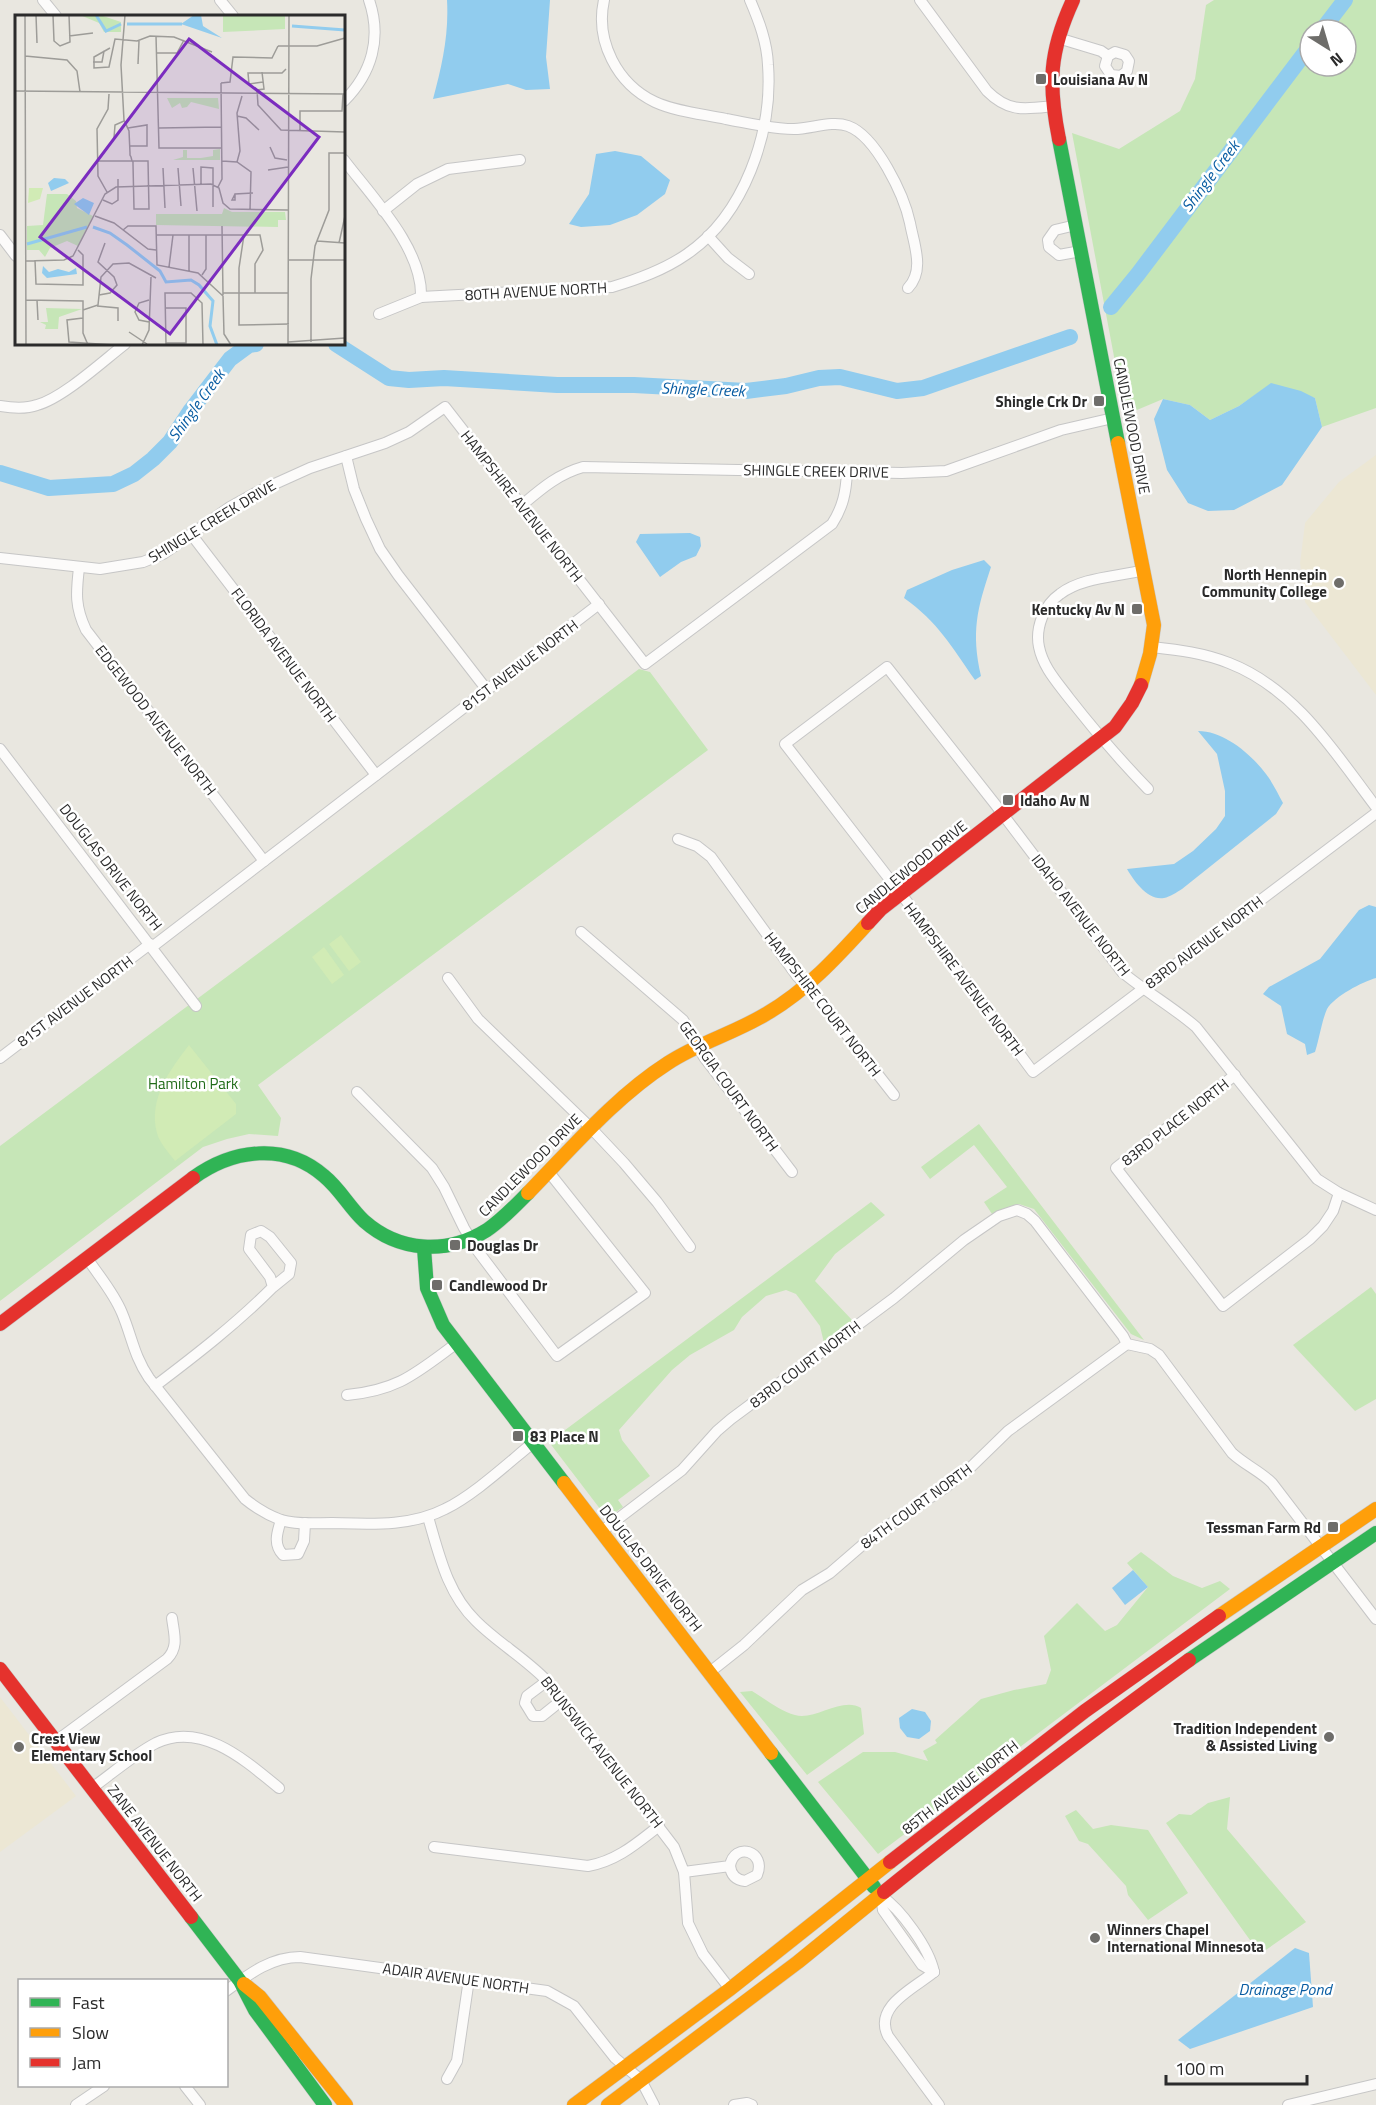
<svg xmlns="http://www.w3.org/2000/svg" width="1376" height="2105" font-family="'Titillium Web',sans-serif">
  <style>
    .education { fill: #ece7d4 }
    .green { fill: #c6e6b7; fill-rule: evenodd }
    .pitch { fill: #d1ebb5 }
    .water { fill: #91ccee }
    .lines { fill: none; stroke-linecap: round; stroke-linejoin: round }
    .river { stroke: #91ccee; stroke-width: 16 }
    .street-casing { stroke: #c6c6c6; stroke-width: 12 }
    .fast-casing { stroke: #c6c6c6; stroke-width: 15 }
    .slow-casing { stroke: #c6c6c6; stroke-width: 15 }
    .jam-casing { stroke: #c6c6c6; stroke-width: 15 }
    .street { stroke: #fcfbfa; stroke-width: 10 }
    .fast { stroke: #30b455; stroke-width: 14 }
    .slow { stroke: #ff9f0a; stroke-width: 14 }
    .jam { stroke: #e5322d; stroke-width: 14 }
    .poi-dot { fill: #6e6d6a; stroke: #fff; stroke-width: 2 }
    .labels { text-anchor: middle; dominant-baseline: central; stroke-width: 5; stroke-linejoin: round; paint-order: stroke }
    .poi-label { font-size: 15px; font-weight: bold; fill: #2b2b2b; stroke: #fff; text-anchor: start }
    .street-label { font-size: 15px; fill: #2b2b2b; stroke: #fff }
    .park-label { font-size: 15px; fill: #1f6b17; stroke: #fff }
    .water-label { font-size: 16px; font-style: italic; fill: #085ca2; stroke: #fff }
    .inset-river { fill: none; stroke: #91ccee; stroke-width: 3 }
    .inset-road { fill: none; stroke: #9d9c98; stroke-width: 1.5 }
    .view { fill: #7b2cbf; fill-opacity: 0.15; stroke: #7b2cbf; stroke-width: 3 }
    .inset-edge { fill: none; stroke: #2b2b2b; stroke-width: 3 }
  </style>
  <rect width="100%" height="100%" fill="#e9e7e0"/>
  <g class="education">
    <path d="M1376,455V695L1305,602L1300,563L1305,523L1339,482Z"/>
    <path d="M0,1697L76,1796L0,1852Z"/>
  </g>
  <g class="green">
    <path d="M1214,0H1376V408L1322,427L1315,398L1271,384L1239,406L1210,420L1190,405L1163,399L1125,415L1072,133L1119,149L1180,111L1195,79L1206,5ZM1310,30H1346V66H1310Z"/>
    <path d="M639,669L650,672L708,750L258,1085L281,1118L278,1136L249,1134L227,1139L203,1147L0,1301V1146Z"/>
    <path d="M979,1124L1144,1340L1131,1334L1034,1209L1019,1204L992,1214L984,1202L1007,1187L974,1145L930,1179L921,1167Z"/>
    <path d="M871,1202L885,1215L835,1254L815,1281L853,1321L824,1343L820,1326L796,1294L786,1290L766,1296L742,1317L734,1330L690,1355L672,1370L619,1430L622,1440L650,1476L618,1500L623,1507L607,1518L549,1442Z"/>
    <path d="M1371,1287L1376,1294V1399L1355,1411L1293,1345Z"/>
    <path d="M1141,1552L1173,1576L1202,1588L1220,1581L1230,1589L878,1854L818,1782L863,1752H895L928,1761L923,1751L937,1743L935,1740L981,1699L1014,1690L1046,1684L1051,1670L1044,1636L1077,1603L1105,1631L1117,1625L1148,1587L1127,1563Z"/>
    <path d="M752,1691C765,1699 780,1711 795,1715C815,1721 842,1696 861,1708L864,1734L807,1775L740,1692Z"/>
    <path d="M1230,1797L1227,1829L1306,1922L1260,1954L1166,1823L1179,1814L1191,1815L1208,1803Z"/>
    <path d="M1076,1810L1093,1829L1111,1825L1148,1830L1188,1893L1148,1920L1128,1895L1126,1886L1088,1844L1079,1841L1065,1816Z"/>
  </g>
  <g class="pitch">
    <path d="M341,935L361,962L349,971L329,944Z"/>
    <path d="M324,947L344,975L332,984L312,957Z"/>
    <path d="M189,1045L236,1104V1114L175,1161C169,1153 159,1142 157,1133C148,1099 170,1070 189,1045Z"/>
  </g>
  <g class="water">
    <path d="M447,0H550L546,57L550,89L526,90L508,84L433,99C442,66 449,35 447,0Z"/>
    <path d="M615,151L641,156L670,180L665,194L637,215L610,225L581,227L569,224L589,194L596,154Z"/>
    <path d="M1271,383L1301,391L1315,398L1322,427L1282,485L1234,510L1208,511L1188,503L1167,470L1154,419L1163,399L1190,405L1210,420L1239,406Z"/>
    <path d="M690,533L700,537L701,546L696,556L681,562L660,577L636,542L640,534Z"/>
    <path d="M984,560L991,567C977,609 971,632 981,676L975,680C952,647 938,622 904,598L907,590L952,570Z"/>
    <path d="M1198,731C1224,731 1251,754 1266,774C1273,783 1278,794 1283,803L1276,814L1182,889C1177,892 1170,897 1164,898C1148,901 1134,881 1127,869L1174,864L1193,851L1216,829L1225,816V791L1217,754Z"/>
    <path d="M1369,905L1376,907V978C1362,982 1335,996 1327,1009C1322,1020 1319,1040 1315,1052L1307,1055L1305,1044L1287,1034L1281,1006L1263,994L1269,987L1320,959L1359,910Z"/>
    <path d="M1133,1570L1148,1587L1125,1605L1112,1588Z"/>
    <path d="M912,1709L925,1712L931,1721L930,1731L919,1739L907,1737L900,1728L899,1718Z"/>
    <path d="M1295,1948L1309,1953L1313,2007L1190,2049L1178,2040Z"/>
  </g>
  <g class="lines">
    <g class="river">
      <path d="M1322,30L1345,0"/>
      <path d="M1111,307L1138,274L1310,46"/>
      <path d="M336,344L389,378L409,380L444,378L557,385H634L746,391L786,386L819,378L840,377L897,391L923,388L1070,337"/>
      <path d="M0,473L49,488L113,484L134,474L153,459L170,442L191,410L230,359L249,345L256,344"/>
    </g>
    <g class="street-casing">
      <g id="street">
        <path d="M43,0L56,16"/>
        <path d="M220,0L233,16"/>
        <path d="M604,0C595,41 617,84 655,102C677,112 703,114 726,119C748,123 772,129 794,129C811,129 832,120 848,126C876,136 904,195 910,223C914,245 925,270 908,288"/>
        <path d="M920,0L987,91C1009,113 1025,109 1054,106"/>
        <path d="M1058,38L1101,51L1108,56L1105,66L1111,75L1121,76L1127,71L1129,61L1125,55L1115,52L1108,56"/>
        <path d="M344,101C372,73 382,38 369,0"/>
        <path d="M344,160C372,197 423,249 421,297"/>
        <path d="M383,211L417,184L448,169L520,160"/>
        <path d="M1076,225L1055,230L1048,240L1049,247L1059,255L1081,251"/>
        <path d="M0,235L16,256"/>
        <path d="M708,236L728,258L749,274"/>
        <path d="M379,314L421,297L612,287C639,279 664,270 687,254C744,215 773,133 768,65C767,42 759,21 750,0"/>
        <path d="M0,406C12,408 26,409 37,405C63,398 103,361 125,344"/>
        <path d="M346,456L354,489L366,519L380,549L398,575L487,690"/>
        <path d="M522,505C541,489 558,474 583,467L902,473L946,471L1061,430L1113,418"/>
        <path d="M191,534L376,775"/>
        <path d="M0,558L100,569L143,562L163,554L230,507L259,491L310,468L385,443L409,432L445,407L645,664L832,524C843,507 846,492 847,472"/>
        <path d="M79,568C76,593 75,607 86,630L264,861"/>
        <path d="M1144,570C1117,577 1082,577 1060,594C1044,605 1035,628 1039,647C1043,667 1057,682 1069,698C1094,730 1120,760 1148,789"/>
        <path d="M1152,647C1179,650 1204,653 1229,663C1296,689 1335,753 1376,807"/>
        <path d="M0,749L196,1006"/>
        <path d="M1376,813L1033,1072L908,903L785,744L887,667L995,804L1122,972C1146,992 1173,1007 1196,1027L1317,1179L1339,1193L1376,1210"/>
        <path d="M678,839L697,846L711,857L797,976L822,1003L894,1095"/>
        <path d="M581,932L683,1020L704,1057L792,1172"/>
        <path d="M152,947L599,604"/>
        <path d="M448,978L478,1019L590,1127L624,1163L657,1202L690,1247"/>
        <path d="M0,1058L150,944"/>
        <path d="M1235,1075L1116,1168L1223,1306L1310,1239L1323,1226L1333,1211L1339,1193"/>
        <path d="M357,1092L432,1168L444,1187L464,1228L477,1250L557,1356L645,1293L548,1171"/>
        <path d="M87,1258C99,1276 114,1293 122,1313C132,1337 134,1356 149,1378L245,1499C256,1508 268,1515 281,1520C297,1525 315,1523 332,1523C370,1524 410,1527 445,1509C474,1495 508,1463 534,1442"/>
        <path d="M155,1386C196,1355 236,1324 273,1287L270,1277L249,1249L251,1235L261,1231L270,1237L291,1263L289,1274L273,1287"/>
        <path d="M347,1395C399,1390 416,1373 457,1343"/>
        <path d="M428,1517C439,1554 447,1593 476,1621C498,1643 525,1658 547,1681L674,1847L684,1872L688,1923L703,1954L730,1989"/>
        <path d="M281,1520C277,1533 273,1544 283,1555L298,1554L304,1541L305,1523"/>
        <path d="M602,1531L682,1470L717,1431L731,1419L894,1298L964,1240L999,1216L1017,1210L1027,1214L1035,1221L1123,1336L1127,1344L1150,1349L1159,1355L1232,1453C1245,1465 1260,1471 1272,1483L1376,1619"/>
        <path d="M710,1672L744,1645L802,1590L830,1573L874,1535L946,1487L970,1468L1008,1431L1127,1344"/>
        <path d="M547,1681L527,1696L525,1703L533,1716H542L562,1700"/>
        <path d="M56,1741L167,1659C179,1647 174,1634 172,1618"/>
        <path d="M92,1788C113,1773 133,1755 156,1743C202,1721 246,1761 279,1788"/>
        <path d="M434,1847L588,1866C617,1861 637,1843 659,1826"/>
        <path d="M684,1872L730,1866C731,1875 736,1880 745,1881L757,1875C767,1851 734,1841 730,1866"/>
        <path d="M881,1896L883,1910L922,1965L934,1972"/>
        <path d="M881,1896C901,1909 929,1948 934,1972"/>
        <path d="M934,1972C915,1988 873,2006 888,2036L939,2105"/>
        <path d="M226,1991C249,1974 271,1957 300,1957L547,1991L574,2006L615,2058L641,2080L654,2105"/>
        <path d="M447,2079L457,2061L469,1979"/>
        <path d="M185,2086L200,2105"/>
        <path d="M76,2105L104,2086"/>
        <path d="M734,2105L747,2103L752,2105"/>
        <path d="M1288,2105L1376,2084"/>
      </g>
    </g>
    <g class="fast-casing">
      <g id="fast">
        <path d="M1059,139L1118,443"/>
        <path d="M193,1178C233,1149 285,1142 324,1176C340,1189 349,1207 364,1221C399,1252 447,1255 487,1230C502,1220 515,1206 528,1193"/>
        <path d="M424,1248L427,1288L443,1325L564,1483"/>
        <path d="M1189,1660L1376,1533"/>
        <path d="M771,1753L874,1887"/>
        <path d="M191,1917L240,1981L255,2010L325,2105"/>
      </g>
    </g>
    <g class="slow-casing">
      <g id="slow">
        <path d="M1118,443L1154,625L1150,654L1141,685"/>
        <path d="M528,1193C572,1148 615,1097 668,1063C698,1043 735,1033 766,1014C806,991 837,957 868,923"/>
        <path d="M564,1483L771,1753"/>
        <path d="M1219,1616L1376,1509"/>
        <path d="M244,1984L260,1997L346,2105"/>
        <path d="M574,2105L730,1989L890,1862"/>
        <path d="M608,2105L798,1962L884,1892"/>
      </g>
    </g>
    <g class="jam-casing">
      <g id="jam">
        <path d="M1059,139C1048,84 1049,52 1073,0"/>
        <path d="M868,923L881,909L1115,727L1132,703L1141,685"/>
        <path d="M0,1324L193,1178"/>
        <path d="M0,1669L191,1917"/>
        <path d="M890,1862L1085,1711L1219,1616"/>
        <path d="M884,1892C983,1812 1086,1735 1189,1660"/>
      </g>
    </g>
    <use href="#street" class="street"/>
    <use href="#fast" class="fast"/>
    <use href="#slow" class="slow"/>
    <use href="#jam" class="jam"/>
  </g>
  <g class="poi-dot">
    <rect x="1035" y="73" width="12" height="12" rx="3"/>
    <rect x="1093" y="395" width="12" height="12" rx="3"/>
    <circle cx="1339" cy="583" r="6"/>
    <rect x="1131" y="603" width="12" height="12" rx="3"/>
    <rect x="1002" y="794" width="12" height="12" rx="3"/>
    <rect x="449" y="1239" width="12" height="12" rx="3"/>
    <rect x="431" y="1279" width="12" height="12" rx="3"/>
    <rect x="512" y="1430" width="12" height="12" rx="3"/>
    <rect x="1327" y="1521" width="12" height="12" rx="3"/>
    <circle cx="1329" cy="1737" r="6"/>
    <circle cx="19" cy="1747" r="6"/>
    <circle cx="1095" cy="1938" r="6"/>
  </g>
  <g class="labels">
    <g class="poi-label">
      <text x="1053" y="79">Louisiana Av N</text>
      <text x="1087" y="401" text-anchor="end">Shingle Crk Dr</text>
      <text x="1327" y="574" text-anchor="end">North Hennepin<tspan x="1327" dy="17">Community College</tspan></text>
      <text x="1125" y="609" text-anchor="end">Kentucky Av N</text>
      <text x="1020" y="800">Idaho Av N</text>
      <text x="467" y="1245">Douglas Dr</text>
      <text x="449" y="1285">Candlewood Dr</text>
      <text x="530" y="1436">83 Place N</text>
      <text x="1321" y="1527" text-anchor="end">Tessman Farm Rd</text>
      <text x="1317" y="1728" text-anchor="end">Tradition Independent<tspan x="1317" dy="17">&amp; Assisted Living</tspan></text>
      <text x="31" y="1738">Crest View<tspan x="31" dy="17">Elementary School</tspan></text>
      <text x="1107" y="1929">Winners Chapel<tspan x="1107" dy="17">International Minnesota</tspan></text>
    </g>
    <g class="street-label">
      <text transform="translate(536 291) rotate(-3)">80TH AVENUE NORTH</text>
      <text transform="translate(1132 426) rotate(79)">CANDLEWOOD DRIVE</text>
      <text transform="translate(816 471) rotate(1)">SHINGLE CREEK DRIVE</text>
      <text transform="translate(522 506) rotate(52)">HAMPSHIRE AVENUE NORTH</text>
      <text transform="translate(212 521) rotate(-31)">SHINGLE CREEK DRIVE</text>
      <text transform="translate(284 655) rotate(53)">FLORIDA AVENUE NORTH</text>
      <text transform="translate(520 665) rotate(-37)">81ST AVENUE NORTH</text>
      <text transform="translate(156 720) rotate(52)">EDGEWOOD AVENUE NORTH</text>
      <text transform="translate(111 867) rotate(52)">DOUGLAS DRIVE NORTH</text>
      <text transform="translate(911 867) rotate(-39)">CANDLEWOOD DRIVE</text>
      <text transform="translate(1081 915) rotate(52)">IDAHO AVENUE NORTH</text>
      <text transform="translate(1204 942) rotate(-37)">83RD AVENUE NORTH</text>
      <text transform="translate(964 979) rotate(53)">HAMPSHIRE AVENUE NORTH</text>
      <text transform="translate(75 1001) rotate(-37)">81ST AVENUE NORTH</text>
      <text transform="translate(823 1004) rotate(52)">HAMPSHIRE COURT NORTH</text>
      <text transform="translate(729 1086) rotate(54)">GEORGIA COURT NORTH</text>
      <text transform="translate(1175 1122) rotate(-38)">83RD PLACE NORTH</text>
      <text transform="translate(530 1165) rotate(-45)">CANDLEWOOD DRIVE</text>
      <text transform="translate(805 1364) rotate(-37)">83RD COURT NORTH</text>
      <text transform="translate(916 1506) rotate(-36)">84TH COURT NORTH</text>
      <text transform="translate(651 1568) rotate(52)">DOUGLAS DRIVE NORTH</text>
      <text transform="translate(602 1752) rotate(52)">BRUNSWICK AVENUE NORTH</text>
      <text transform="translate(960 1787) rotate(-38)">85TH AVENUE NORTH</text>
      <text transform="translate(155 1843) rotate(52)">ZANE AVENUE NORTH</text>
      <text transform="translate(456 1978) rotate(8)">ADAIR AVENUE NORTH</text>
    </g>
    <g class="park-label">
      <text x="193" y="1083">Hamilton Park</text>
    </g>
    <g class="water-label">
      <text transform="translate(1210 176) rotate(-53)">Shingle Creek</text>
      <text transform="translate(703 389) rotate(2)">Shingle Creek</text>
      <text transform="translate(196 405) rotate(-54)">Shingle Creek</text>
      <text x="1285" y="1989">Drainage Pond</text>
    </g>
  </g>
  <g transform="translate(15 15)">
    <rect width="330" height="330" fill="#e9e7e0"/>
    <path d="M65,0H85L106,7V17H89L84,8ZM208,0H270V14L208,17ZM152,83H203L204,94L176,87L172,92L167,93L165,88L157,93ZM205,134V145H158L168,142V135H172V143H186L198,141V135ZM32,179H52L61,186L62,193L78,201L63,231L52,226L35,233L30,242L24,235H12V211L28,210ZM209,193L217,197H270L271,205H263V212L141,210V199H207ZM31,293L67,294L44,302L43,314H30L31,310L25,307H33Z" fill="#c6e6b7"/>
    <path d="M28,173L25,184L13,188L14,173Z" fill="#d1ebb5"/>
    <path d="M179,0H186L188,11L207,23L166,9ZM39,163L50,164L54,168L36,176L33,168ZM68,183L79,188L74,200L59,189ZM28,251L34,257L43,254L54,257L61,253L62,259L32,263L27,258Z" fill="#91ccee"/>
    <path class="inset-river" d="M81,0L91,16L106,9M112,9H167M277,11L330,15M78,212L95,218L112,230L145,256L151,267L176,265L184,270L198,286L195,311L202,330M12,229L72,212"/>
    <path class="inset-road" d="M10,0L11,330M21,0L22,28M38,0L39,26L45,31L55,27L54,0M54,21L78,18M141,21L144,133H206M263,31H302L330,23M95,33L79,42V53L94,52L100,24L122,26L135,21L159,22L197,37M141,38H162L169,25M10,41L52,45L62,56L65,77M78,47H87L89,36M123,49L124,26M247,57L249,74L242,75L243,90L266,115L330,117M248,67L234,69L233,58H267L271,54M206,68L215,67L218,42L257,43L263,31M0,76L330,79M222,101L231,103L244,115M113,113L132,110V131H115M144,113L206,112M285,116V96H327L328,79M99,123L100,110L109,106M255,132L260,143L272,145M82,146H133L134,194H119L118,149V147L117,146L116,142L115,140V138L114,116L109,105L106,50L110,0M207,146L222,147L236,157L235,195M222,147L225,136L222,98L227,81M148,153L150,193M163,153L166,191M178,153L182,196M253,155L273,152M186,171V152L198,153V192M203,172L207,164L206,68M92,177L83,161L82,114L93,94L94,79M220,179L217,185H220V179L238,178M88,185L97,189L103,185V164M80,201L99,208L133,234L141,235M207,211L208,280M108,215L113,211H141L142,250L183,258L208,281L209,319L216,330M141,220H207M174,220V256M207,220H245L248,235L240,249V278M229,220L224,253V310L274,309M302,226L330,228M324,228L330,201M20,245L21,269L68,270V240L63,235M273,245H330M10,246L49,245L58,241L90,179L101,172L196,169L204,173L208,188L215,194L273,195M154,252L158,220M187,260L191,254V220M208,278H273M84,280L95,278L102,270L99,262L83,247L90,228M11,285L68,286V318L73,330M22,285L23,305M134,285L124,288L120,297L124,305L134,307M82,291L103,293V306M150,293H171V328H151M68,295L83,290L86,262L98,249L114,248L141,263M68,303L52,305L54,327L99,330M114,317L132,329M273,327L330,323M296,327V264L300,231L314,195V138H330M127,330L134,315L136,262M151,330L150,278H176L187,288L188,330M273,330L274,0"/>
    <path class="view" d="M174,24L304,122L155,319L25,222Z"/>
    <rect width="330" height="330" class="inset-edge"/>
  </g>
  <rect x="18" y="1979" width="210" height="108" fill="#ffffff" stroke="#aaaaaa" stroke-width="1.5"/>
  <rect x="30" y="1998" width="30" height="9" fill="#30b455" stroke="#aaaaaa" stroke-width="1.5"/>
  <text x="72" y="2009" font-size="18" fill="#2b2b2b">Fast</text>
  <rect x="30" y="2028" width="30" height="9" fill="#ff9f0a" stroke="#aaaaaa" stroke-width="1.5"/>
  <text x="72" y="2039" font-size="18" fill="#2b2b2b">Slow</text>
  <rect x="30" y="2058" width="30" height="9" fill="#e5322d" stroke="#aaaaaa" stroke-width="1.5"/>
  <text x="72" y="2069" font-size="18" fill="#2b2b2b">Jam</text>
  <g transform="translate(1328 48) rotate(143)"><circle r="28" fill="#ffffff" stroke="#aaaaaa" stroke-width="1.5"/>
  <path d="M0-4.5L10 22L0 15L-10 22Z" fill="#6e6d6a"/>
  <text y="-9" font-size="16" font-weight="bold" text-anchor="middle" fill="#2b2b2b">N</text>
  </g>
  <path d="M1166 2075v9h141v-9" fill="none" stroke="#2b2b2b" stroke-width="3"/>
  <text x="1175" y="2075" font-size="18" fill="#2b2b2b" stroke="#ffffff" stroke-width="4.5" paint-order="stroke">100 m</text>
</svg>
